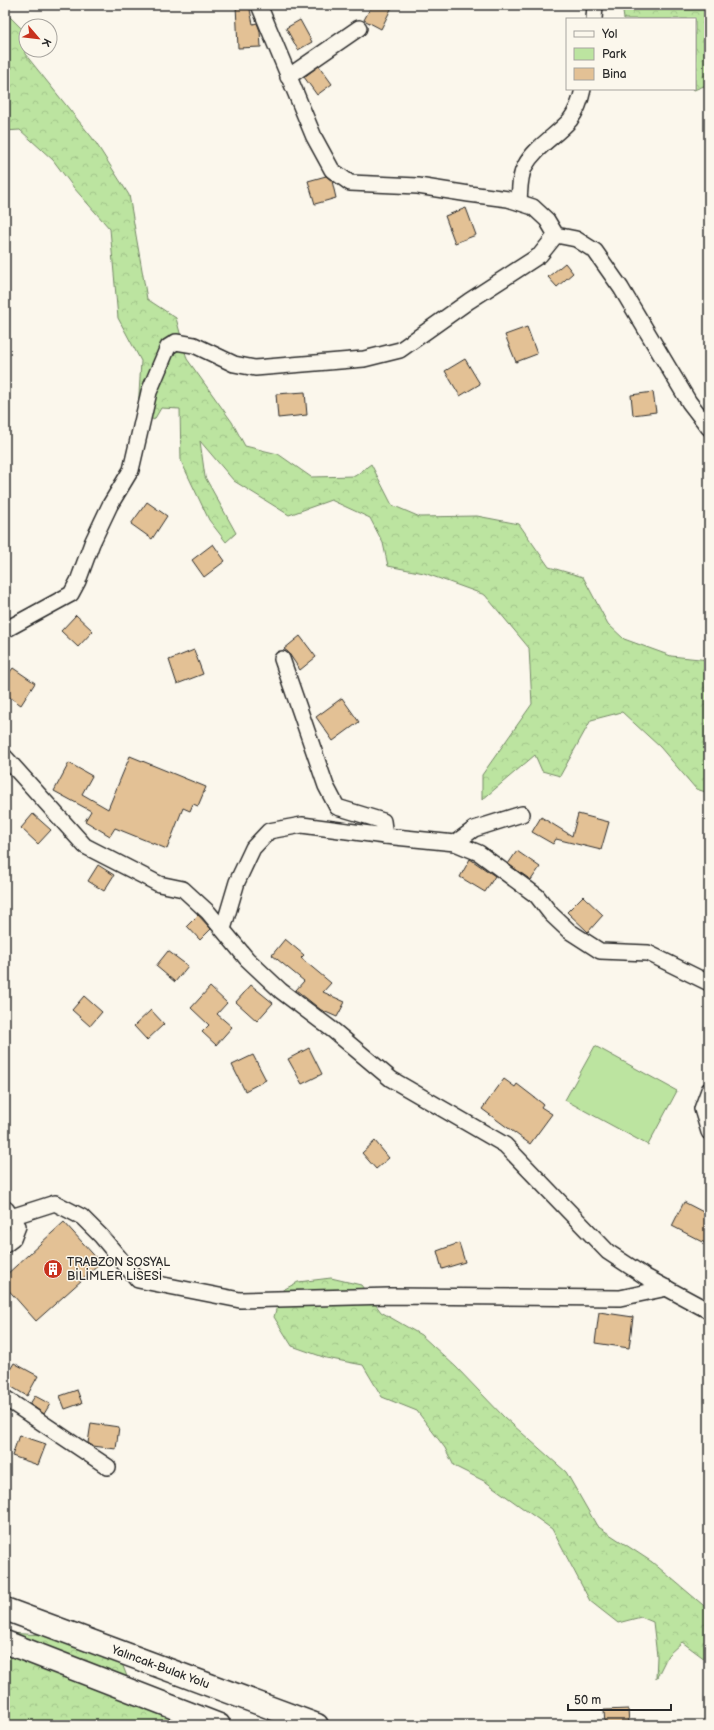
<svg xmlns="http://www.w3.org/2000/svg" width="714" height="1730" font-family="'Balsamiq Sans',sans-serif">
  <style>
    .forest { fill: url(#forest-crowns); stroke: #748866 }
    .park { fill: #bce4a0; stroke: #748866 }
    .building { fill: #e3c195; stroke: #2b2b2b }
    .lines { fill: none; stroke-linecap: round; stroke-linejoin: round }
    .minor-casing { stroke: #2b2b2b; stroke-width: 18 }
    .secondary-casing { stroke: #2b2b2b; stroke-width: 25 }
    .minor { stroke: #fbf7ec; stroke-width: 15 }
    .secondary { stroke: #fbf7ec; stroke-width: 22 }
    .labels { text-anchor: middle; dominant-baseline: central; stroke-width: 3; stroke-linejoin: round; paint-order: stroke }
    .poi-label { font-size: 12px; fill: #2b2b2b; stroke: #fbf7ec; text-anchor: start }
    .street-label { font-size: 12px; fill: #2b2b2b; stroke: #fbf7ec }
  </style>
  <defs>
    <pattern id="forest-crowns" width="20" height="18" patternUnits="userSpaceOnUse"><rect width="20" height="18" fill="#bce4a0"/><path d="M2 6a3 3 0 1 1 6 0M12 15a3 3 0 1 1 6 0" fill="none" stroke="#a2c48a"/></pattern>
  </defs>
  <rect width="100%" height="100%" fill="#fbf7ec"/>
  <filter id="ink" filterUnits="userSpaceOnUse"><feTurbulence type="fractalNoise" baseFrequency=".025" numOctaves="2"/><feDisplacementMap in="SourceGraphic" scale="8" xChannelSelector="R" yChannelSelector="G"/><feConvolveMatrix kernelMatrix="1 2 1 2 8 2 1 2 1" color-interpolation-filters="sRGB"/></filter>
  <g filter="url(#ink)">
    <g class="forest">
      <path d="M622,5H709V84L694,90L693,89H695V19H624Z"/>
      <path d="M5,12L23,30L25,54L94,140L129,195L147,299L176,318L187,359L232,422L245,446L278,454L311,477L355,476L371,464L392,505L420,517L477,516L519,524L549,567L583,577L608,624L624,639L671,656L709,660V793L696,789L660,747L622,712L591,720L560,776L542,771L535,755L482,800V775L532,704L529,648L485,595L424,573L388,566L383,543L370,518L331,500L289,515L234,481L200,441L205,477L236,533L226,542L209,520L181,461L180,409L161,408L154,420L138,411L141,361L118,318L110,229L74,188L53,160L20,130L5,131Z"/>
      <path d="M331,1278L361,1285L381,1312L421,1335L456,1367L504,1417L566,1472L597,1526L652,1562L709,1610V1662L682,1642L668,1655L656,1679L657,1656L653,1622L641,1617L618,1623L590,1601L552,1529L486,1482L454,1466L445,1448L417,1411L382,1397L363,1365L326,1358L292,1346L274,1317L281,1291L298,1282Z"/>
      <path d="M5,1633L86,1637L119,1656L135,1697L194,1725H11L5,1722Z"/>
    </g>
    <path class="park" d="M595,1046L677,1091L648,1145L565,1100Z"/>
    <g class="building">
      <path d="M236,5H249L253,24L257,23L260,31L261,47L238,48Z"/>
      <path d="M372,5H393L381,29L364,20Z"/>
      <path d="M300,20L312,42L298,50L286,28Z"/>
      <path d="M319,66L332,84L317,95L304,77Z"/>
      <path d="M326,176L332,181L336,198L315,204L308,181Z"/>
      <path d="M466,208L476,235L455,243L445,216Z"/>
      <path d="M565,263L573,273L557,287L548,277Z"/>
      <path d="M527,327L537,354L516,362L505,335Z"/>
      <path d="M465,359L480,384L460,396L445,371Z"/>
      <path d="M305,392L307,415L278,418L276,394Z"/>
      <path d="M653,392L656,412L633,415L631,395Z"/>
      <path d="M147,502L167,516L152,539L131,524Z"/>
      <path d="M213,544L225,561L204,577L192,560Z"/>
      <path d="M76,615L93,631L78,647L61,631Z"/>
      <path d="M300,636L316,657L300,670L288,652L284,649Z"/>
      <path d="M194,650L203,674L177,684L169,660Z"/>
      <path d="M13,668L35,683L21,705L5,694V679Z"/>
      <path d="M342,698L359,722L333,741L316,717Z"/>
      <path d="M130,756L206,787L198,806L193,804L190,811L183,808L167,849L115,828L110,836L85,821L91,811L54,791L69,763L92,776L82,794L108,809Z"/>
      <path d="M33,814L51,830L38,844L21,828Z"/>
      <path d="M578,814L609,822L601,850L556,839L553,844L532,832L541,817L572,836Z"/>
      <path d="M517,851L540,867L531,880L508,864Z"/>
      <path d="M470,859L495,876L485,892L460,877Z"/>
      <path d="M98,865L114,875L104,891L88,881Z"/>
      <path d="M583,896L603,915L588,932L567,912Z"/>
      <path d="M198,915L211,929L200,940L187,926Z"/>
      <path d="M285,939L304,955L301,958L331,983L323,992L345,1002L337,1017L321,1010L296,990L304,981L272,955Z"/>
      <path d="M168,951L188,966L175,982L156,966Z"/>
      <path d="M251,985L273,1003L257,1021L236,1002Z"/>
      <path d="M210,987L227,1003L217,1014L232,1027L216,1045L202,1032L209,1025L191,1008Z"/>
      <path d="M84,996L102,1012L90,1026L72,1010Z"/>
      <path d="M151,1010L164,1024L147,1040L134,1026Z"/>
      <path d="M309,1048L322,1074L302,1084L288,1059Z"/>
      <path d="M253,1055L266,1080L245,1091L232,1065Z"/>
      <path d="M504,1079L515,1087L517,1084L543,1104L541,1107L552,1114L530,1144L482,1109Z"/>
      <path d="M375,1141L389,1158L376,1169L362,1153Z"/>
      <path d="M684,1202L709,1215V1245L672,1226Z"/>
      <path d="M64,1222L101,1263L36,1321L5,1286V1276Z"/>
      <path d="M459,1243L465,1262L442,1269L437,1251Z"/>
      <path d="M599,1312L633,1317L629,1348L595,1343Z"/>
      <path d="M14,1363L38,1376L27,1396L5,1383V1378Z"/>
      <path d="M77,1390L82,1403L65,1409L60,1396Z"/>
      <path d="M35,1396L50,1404L44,1414L30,1404Z"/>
      <path d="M91,1423L119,1427L116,1449L93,1446L88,1443Z"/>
      <path d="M19,1435L46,1444L38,1465L12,1456Z"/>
      <path d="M628,1709L629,1725H605L604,1710Z"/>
    </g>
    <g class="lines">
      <g class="minor-casing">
        <g id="minor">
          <path d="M259,5L314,137L332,170L350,183L418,186L469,194L508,199L533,207L547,220L556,235L576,239L595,251L621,288L689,402L709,428"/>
          <path d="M594,19L595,5"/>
          <path d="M288,77L359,28"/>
          <path d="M519,202C520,191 519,177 525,166C535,147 556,136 570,120C576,112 581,99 583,89"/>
          <path d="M5,630L71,594L78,581L92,543L110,505L131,470L149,392L168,347L176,342L194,345L234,364L255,368L364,359L400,350L469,301L540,255L556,235"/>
          <path d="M282,659L326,786L337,807L383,821L385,836"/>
          <path d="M5,757L85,846L159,884L183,889L208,912L247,959L281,991L334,1031L391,1079L505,1145L608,1252L646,1277L709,1311"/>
          <path d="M455,843L474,829L522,814"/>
          <path d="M223,929L237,882L253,848L269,831L302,825L385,836L455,843L479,853L537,896L551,914L569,931L600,951L648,953L709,983"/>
          <path d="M709,1090L702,1109L709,1132"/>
          <path d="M11,1217L55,1203L82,1217L101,1236L138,1280L240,1300L390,1296L620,1298L667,1288"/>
          <path d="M5,1245L13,1239L18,1226L6,1209"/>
          <path d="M5,1398L108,1467"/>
        </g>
      </g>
      <g class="secondary-casing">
        <g id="secondary">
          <path id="s1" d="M5,1609L317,1725"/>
          <path d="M5,1642L219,1725"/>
        </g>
      </g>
      <use href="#minor" class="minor"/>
      <use href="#secondary" class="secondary"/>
    </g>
  </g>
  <defs>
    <g id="building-disc" transform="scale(1)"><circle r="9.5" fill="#c8321e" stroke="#fbf7ec"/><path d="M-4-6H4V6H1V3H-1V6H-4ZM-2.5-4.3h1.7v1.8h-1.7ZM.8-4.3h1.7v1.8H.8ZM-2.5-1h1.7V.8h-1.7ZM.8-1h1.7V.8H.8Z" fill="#fff"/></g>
  </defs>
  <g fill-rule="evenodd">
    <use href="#building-disc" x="53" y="1269"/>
  </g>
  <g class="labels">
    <g class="poi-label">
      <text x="67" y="1262">TRABZON SOSYAL<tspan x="67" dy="14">BİLİMLER LİSESİ</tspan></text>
    </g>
    <g class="street-label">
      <text stroke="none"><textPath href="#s1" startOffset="166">Yalıncak-Bulak Yolu</textPath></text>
    </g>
  </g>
  <rect width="714" height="1730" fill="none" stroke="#fbf7ec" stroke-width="20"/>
  <rect x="10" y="10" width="694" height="1710" fill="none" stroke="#2b2b2b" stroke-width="1.5" filter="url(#ink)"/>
  <rect x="566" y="18" width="130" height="72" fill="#fbf7ec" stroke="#a8a59f"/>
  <rect x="574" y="31" width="20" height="6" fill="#fbf7ec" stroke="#a8a59f"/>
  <text x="602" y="38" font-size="12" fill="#2b2b2b">Yol</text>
  <rect x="574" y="48" width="20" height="12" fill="#bce4a0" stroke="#a8a59f"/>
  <text x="602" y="58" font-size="12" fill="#2b2b2b">Park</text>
  <rect x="574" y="68" width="20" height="12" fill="#e3c195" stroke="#a8a59f"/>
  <text x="602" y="78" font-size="12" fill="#2b2b2b">Bina</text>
  <g transform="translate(38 38) rotate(118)"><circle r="19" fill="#fbf7ec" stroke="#a8a59f"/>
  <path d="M0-3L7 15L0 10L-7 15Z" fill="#c8321e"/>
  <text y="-6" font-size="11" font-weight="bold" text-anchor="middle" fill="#2b2b2b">K</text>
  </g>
  <path d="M568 1704v6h103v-6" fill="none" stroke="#2b2b2b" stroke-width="2"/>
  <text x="574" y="1704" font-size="12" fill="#2b2b2b" stroke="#fbf7ec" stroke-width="3" paint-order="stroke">50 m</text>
</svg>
